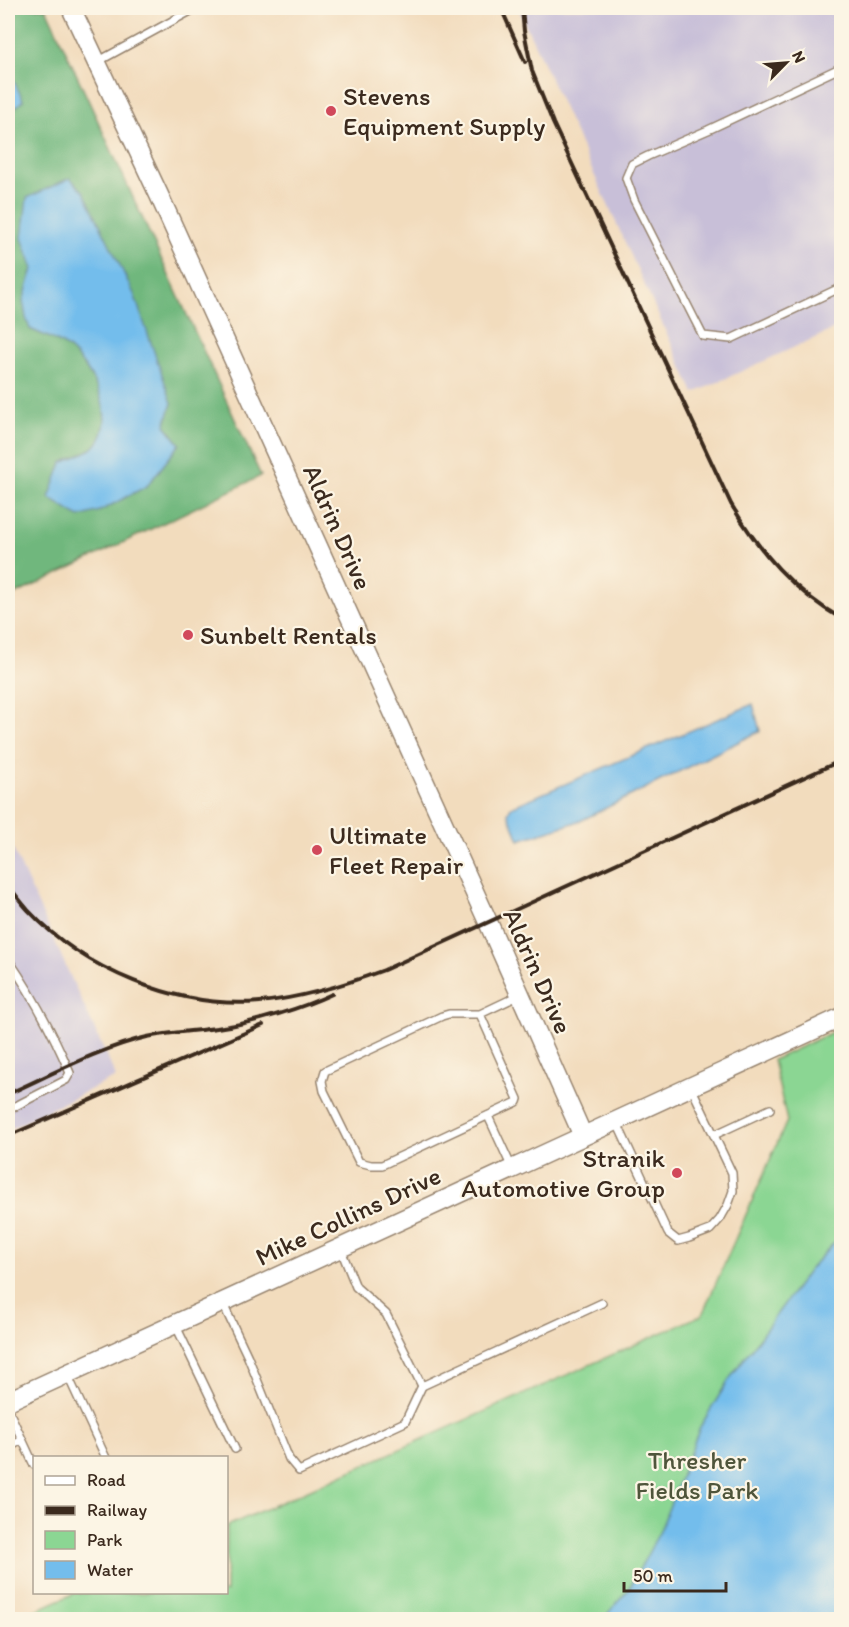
<svg xmlns="http://www.w3.org/2000/svg" width="849" height="1627" font-family="Itim,sans-serif">
  <style>
    .industrial { fill: #c8bfd8 }
    .green { fill: #8bd693; stroke: #638058; stroke-width: 1.5 }
    .forest { fill: #70b77d; stroke: #56704e; stroke-width: 1.5; fill-rule: evenodd }
    .water { fill: #73bdec; stroke: #577485; stroke-width: 1.5 }
    .lines { fill: none; stroke-linecap: round; stroke-linejoin: round }
    .service-casing { stroke: #96836e; stroke-width: 10 }
    .tertiary-casing { stroke: #96836e; stroke-width: 21 }
    .service { stroke: #fff; stroke-width: 7 }
    .tertiary { stroke: #fff; stroke-width: 18 }
    .rail { stroke: #3b2a1e; stroke-width: 4 }
    .poi-dot { fill: #d1495b; stroke: #fcf5e5; stroke-width: 2 }
    .labels { text-anchor: middle; dominant-baseline: central; stroke-width: 4.5; stroke-linejoin: round; paint-order: stroke }
    .poi-label { font-size: 26px; fill: #3b2a1e; stroke: #fcf5e5; text-anchor: start }
    .street-label { font-size: 26px; fill: #3b2a1e; stroke: #fcf5e5 }
    .park-label { font-size: 26px; fill: #4f553b; stroke: #fcf5e5 }
  </style>
  <rect width="100%" height="100%" fill="#fcf5e5"/>
  <filter id="ink" filterUnits="userSpaceOnUse"><feTurbulence type="fractalNoise" baseFrequency=".0167" numOctaves="2"/><feDisplacementMap in="SourceGraphic" scale="12" xChannelSelector="R" yChannelSelector="G"/><feConvolveMatrix kernelMatrix="1 2 1 2 8 2 1 2 1" color-interpolation-filters="sRGB"/></filter>
  <filter id="wash" filterUnits="userSpaceOnUse"><feTurbulence type="fractalNoise" baseFrequency=".008" numOctaves="4" result="noise"/><feDisplacementMap in="SourceGraphic" scale="24" xChannelSelector="R" yChannelSelector="G"/><feGaussianBlur stdDeviation="1.35" result="paint"/><feColorMatrix in="noise" values="0 0 0 0 0 0 0 0 0 0 0 0 0 0 0 0 0 1.4 0 .05"/><feComposite in="paint" operator="in"/></filter>
  <g filter="url(#wash)">
    <rect width="100%" height="100%" fill="#f2dcbd"/>
    <g class="industrial">
      <path d="M518,8H841V326L694,393Z"/>
      <path d="M8,838L116,1077L8,1130Z"/>
    </g>
    <path class="green" d="M841,1028V1619L14,1620L75,1593L226,1592L227,1526L702,1315L787,1121L773,1060Z"/>
    <path class="forest" d="M8,8H46L261,476L8,598V115L23,100L8,69ZM33,269L172,403L165,425L180,444L147,486L100,511L62,463C70,459 89,452 95,446C120,419 91,367 68,348C57,339 42,335 30,329L23,301Z"/>
    <g class="water">
      <path d="M8,69L23,100L8,115Z"/>
      <path d="M70,178L84,192L134,294L172,403L165,425L180,444L147,486L100,511L79,517L49,498L62,463C70,459 89,452 95,446C120,419 91,367 68,348C57,339 42,335 30,329L26,318L23,301L33,269L22,238L27,198Z"/>
      <path d="M753,704L760,731L580,821L519,840L508,813L511,807Z"/>
      <path d="M841,1235V1619H603L629,1589L660,1531L700,1427L728,1381L809,1270Z"/>
    </g>
  </g>
  <g filter="url(#ink)">
    <g class="lines">
      <g class="service-casing">
        <g id="service">
          <path d="M97,62L196,8"/>
          <path d="M842,67L708,130L648,156L632,164L626,178L634,200L703,336L731,339L842,287"/>
          <path d="M8,959C32,994 53,1033 70,1073L66,1080L8,1110"/>
          <path d="M480,1014L518,1099L517,1102L382,1165H371L359,1162L324,1091L322,1081L325,1071L442,1016L449,1014H480L520,995"/>
          <path d="M488,1116L512,1168"/>
          <path d="M617,1123L668,1233L678,1241L689,1238L710,1230L720,1219L728,1205L733,1191L732,1173L692,1089"/>
          <path d="M714,1135L770,1109"/>
          <path d="M341,1250L356,1287L386,1314L422,1386L602,1303"/>
          <path d="M223,1304L248,1357L289,1459L299,1471L405,1422L422,1386"/>
          <path d="M176,1326L235,1449"/>
          <path d="M68,1376L106,1458"/>
          <path d="M8,1409L34,1465"/>
          <path d="M8,1448L22,1440"/>
        </g>
      </g>
      <g class="tertiary-casing">
        <g id="tertiary">
          <path d="M71,8L159,195L488,922L583,1136"/>
          <path d="M8,1401L842,1017"/>
        </g>
      </g>
      <use href="#service" class="service"/>
      <use href="#tertiary" class="tertiary"/>
      <g class="rail">
        <path d="M501,8L525,62"/>
        <path d="M522,8L524,31L532,71L553,123L731,504C759,551 793,591 842,619"/>
        <path d="M8,885C14,893 21,902 28,910C84,970 177,1009 260,1002C303,998 344,985 384,970L842,760"/>
        <path d="M8,1094C50,1075 102,1047 147,1037C172,1032 198,1031 223,1027C257,1022 302,1008 332,994"/>
        <path d="M8,1136L263,1025"/>
      </g>
    </g>
  </g>
  <g class="poi-dot">
    <circle cx="331" cy="111" r="6"/>
    <circle cx="188" cy="635" r="6"/>
    <circle cx="317" cy="850" r="6"/>
    <circle cx="677" cy="1173" r="6"/>
  </g>
  <g class="labels">
    <g class="poi-label">
      <text x="343" y="96">Stevens<tspan x="343" dy="30">Equipment Supply</tspan></text>
      <text x="200" y="635">Sunbelt Rentals</text>
      <text x="329" y="835">Ultimate<tspan x="329" dy="30">Fleet Repair</tspan></text>
      <text x="665" y="1158" text-anchor="end">Stranik<tspan x="665" dy="30">Automotive Group</tspan></text>
    </g>
    <g class="street-label">
      <text transform="translate(338 527) rotate(66)">Aldrin Drive</text>
      <text transform="translate(538 971) rotate(66)">Aldrin Drive</text>
      <text transform="translate(348 1216) rotate(-25)">Mike Collins Drive</text>
    </g>
    <g class="park-label">
      <text x="697" y="1460">Thresher<tspan x="697" dy="30">Fields Park</tspan></text>
    </g>
  </g>
  <rect width="849" height="1627" fill="none" stroke="#fcf5e5" stroke-width="30"/>
  <rect x="33" y="1456" width="195" height="138" fill="#fcf5e5" stroke="#afa495" stroke-width="1.5"/>
  <rect x="45" y="1476" width="30" height="9" fill="#ffffff" stroke="#afa495" stroke-width="1.5"/>
  <text x="87" y="1486" font-size="18" fill="#3b2a1e">Road</text>
  <rect x="45" y="1506" width="30" height="9" fill="#3b2a1e" stroke="#afa495" stroke-width="1.5"/>
  <text x="87" y="1516" font-size="18" fill="#3b2a1e">Railway</text>
  <rect x="45" y="1531" width="30" height="18" fill="#8bd693" stroke="#afa495" stroke-width="1.5"/>
  <text x="87" y="1546" font-size="18" fill="#3b2a1e">Park</text>
  <rect x="45" y="1561" width="30" height="18" fill="#73bdec" stroke="#afa495" stroke-width="1.5"/>
  <text x="87" y="1576" font-size="18" fill="#3b2a1e">Water</text>
  <g transform="translate(786 63) rotate(65)" stroke="#fcf5e5" stroke-width="4.5" paint-order="stroke">
  <path d="M0-4.5L10 22L0 15L-10 22Z" fill="#3b2a1e"/>
  <text y="-9" font-size="16" font-weight="bold" text-anchor="middle" fill="#3b2a1e">N</text>
  </g>
  <path d="M624 1582v9h102v-9" fill="none" stroke="#3b2a1e" stroke-width="3"/>
  <text x="633" y="1582" font-size="18" fill="#3b2a1e" stroke="#fcf5e5" stroke-width="4.5" paint-order="stroke">50 m</text>
</svg>
